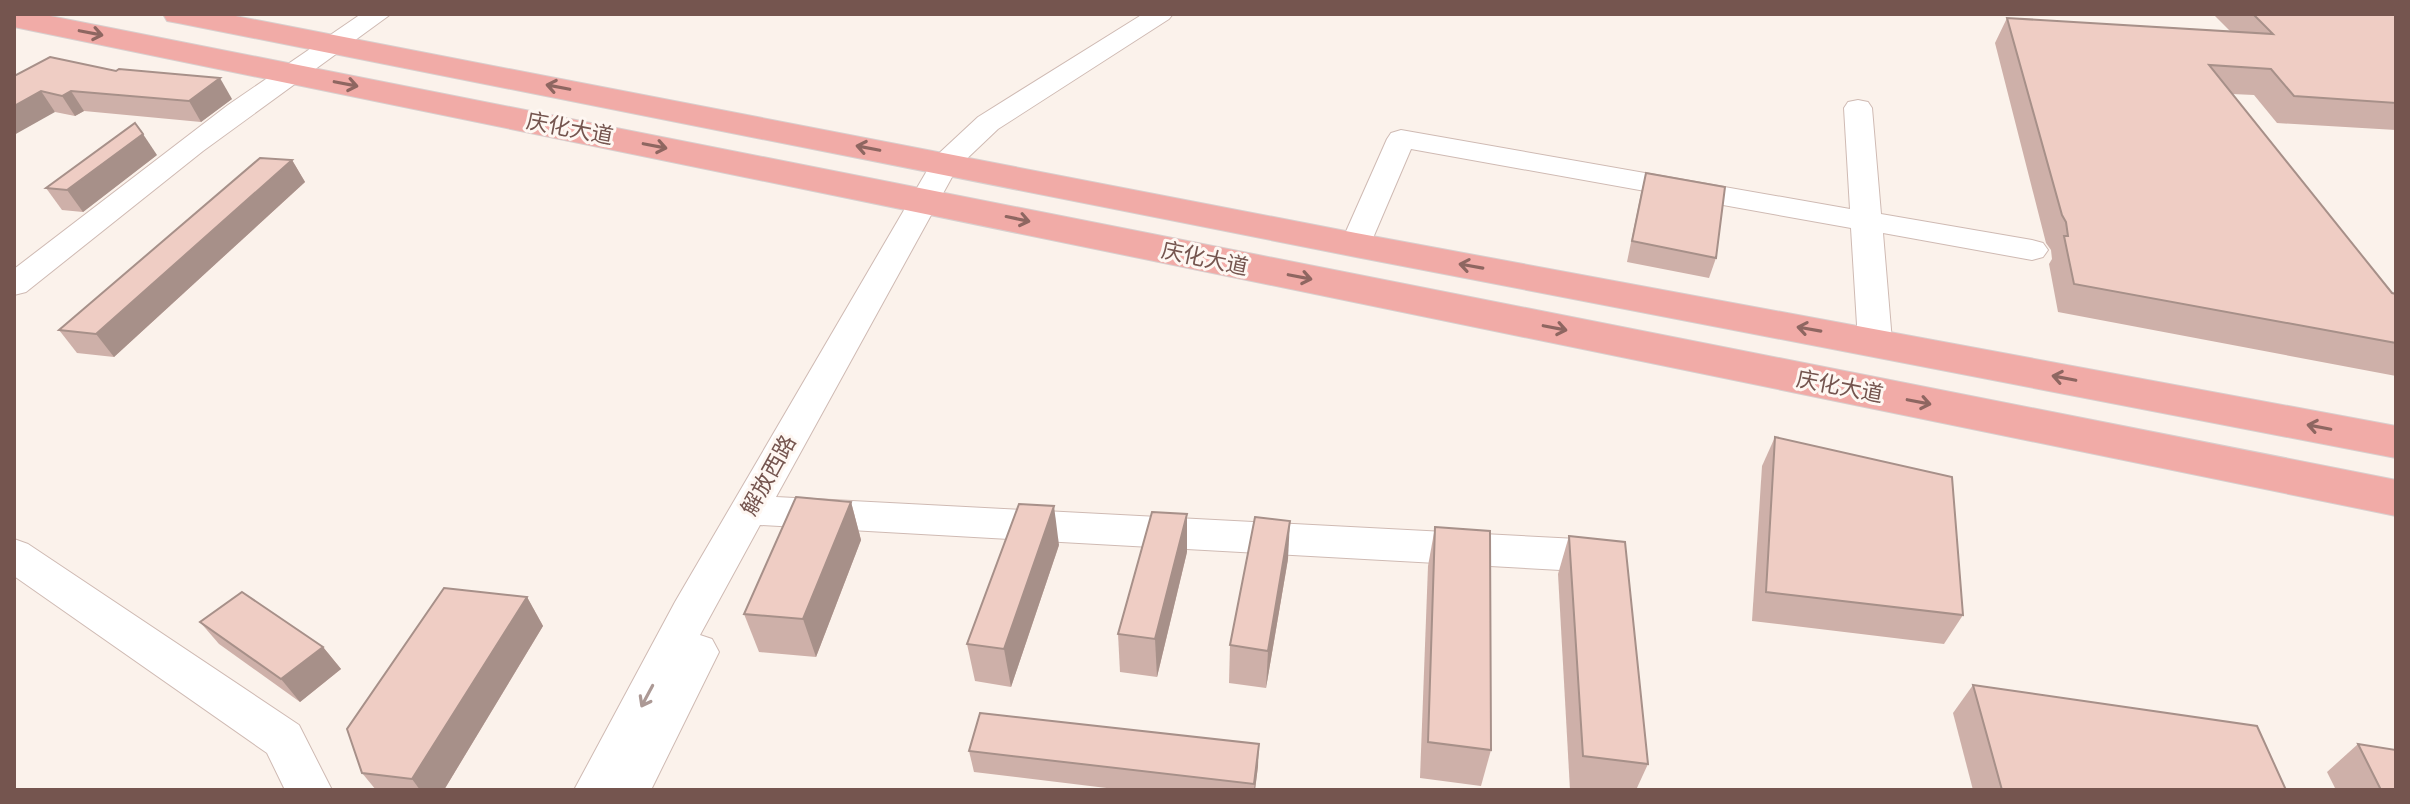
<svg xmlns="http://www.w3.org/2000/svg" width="2410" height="804" font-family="'PT Sans','Noto Sans SC',sans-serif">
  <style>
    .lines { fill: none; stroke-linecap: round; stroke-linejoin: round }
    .minor-casing { stroke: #cfbab3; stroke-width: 2 }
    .highway-casing { stroke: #d8cfce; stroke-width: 2 }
    .minor { fill: #fff; fill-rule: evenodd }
    .highway { fill: #f1aba7; fill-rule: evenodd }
    .wall { fill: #ceb0a9 }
    .shaded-wall { fill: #a79089 }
    .building { fill: #efcdc4; stroke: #a79089; stroke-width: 2 }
    .oneway { stroke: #8e6661 }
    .oneway2 { stroke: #ac9995 }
    .labels { text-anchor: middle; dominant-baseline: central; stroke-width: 6; stroke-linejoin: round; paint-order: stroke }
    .street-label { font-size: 22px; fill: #75554f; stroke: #fef7f2 }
  </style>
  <rect width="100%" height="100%" fill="#fbf2eb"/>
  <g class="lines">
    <g class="minor-casing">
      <g id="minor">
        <path d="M361,14H391L203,151L26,292L14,295V269L228,105Z"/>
        <path d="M1143,14H1173L1169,19L998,129L957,168L776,497L1597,540L1611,545L1617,556L1611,567L1597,572L760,525L700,635L712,639L719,652L651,790H574L675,602L935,157L978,117Z"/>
        <path d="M1858,100L1868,102L1872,108L1881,214L2032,240L2043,243L2048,250L2043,257L2032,260L1883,233L1892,341L1887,349L1875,352L1863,349L1858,341L1851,228L1411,149L1367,252L1356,255L1345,252L1340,245L1387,139L1391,133L1401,130L1850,209L1844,108L1848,102Z"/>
        <path d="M14,539L28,544L299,725L332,790H285L267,753L14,576Z"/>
      </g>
    </g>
    <g class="highway-casing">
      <g id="highway">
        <path d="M14,14H40L2396,480V516L14,27Z"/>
        <path d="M163,14H225L1356,233L2396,426V458L1356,257L178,23L167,21Z"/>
      </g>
    </g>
    <use href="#minor" class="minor"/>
    <use href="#highway" class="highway"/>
  </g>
  <g class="wall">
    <path d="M2213,14H2396V130L2277,123L2254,95L2232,94L2392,293L2396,294V376L2058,312L2049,264L2052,259L2051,250L2046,243L1995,43L2007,18L2230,31Z"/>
    <path d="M14,76L232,99L201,122L84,111L75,116L55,112Z"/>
    <path d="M157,155L83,212L62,210L46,188Z"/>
    <path d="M292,160L305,182L114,357L77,353L59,330Z"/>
    <path d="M1646,173L1716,258L1709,278L1627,262L1641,193Z"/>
    <path d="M1775,437L1963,615L1944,644L1752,621L1762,466Z"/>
    <path d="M851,502L861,540L816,657L759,652L744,614Z"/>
    <path d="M1435,527L1491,750L1481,786L1420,778L1428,566Z"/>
    <path d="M1569,536L1648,764L1636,790H1570L1558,574Z"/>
    <path d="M1059,545L1011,687L975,681L967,644Z"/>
    <path d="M1187,552L1157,677L1120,672L1118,634Z"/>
    <path d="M1288,559L1266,688L1229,683L1230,645Z"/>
    <path d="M527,597L543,626L444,790H376L362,773Z"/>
    <path d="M200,622L323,647L341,669L300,702L219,644Z"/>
    <path d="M1973,685L2286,790H1973L1953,713Z"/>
    <path d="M2358,744L2396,790H2336L2327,772Z"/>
    <path d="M969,751L1258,766L1255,790H1123L974,772Z"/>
  </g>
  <g class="shaded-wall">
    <path d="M220,78L232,99L201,122L189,101Z"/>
    <path d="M41,91L55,112L14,135V106Z"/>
    <path d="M71,91L84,111L75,116L62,96Z"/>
    <path d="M143,134L157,155L83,212L67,190Z"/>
    <path d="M292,160L305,182L114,357L96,334Z"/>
    <path d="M851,502L861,540L816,657L803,619Z"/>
    <path d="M1054,506L1059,545L1011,687L1004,649Z"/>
    <path d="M1187,514V552L1157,677L1155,639Z"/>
    <path d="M1290,521L1288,559L1266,688L1268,651Z"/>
    <path d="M527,597L543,626L444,790H420L412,779Z"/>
    <path d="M323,647L341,669L300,702L281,679Z"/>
    <path d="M1259,744L1258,766L1255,790H1254Z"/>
  </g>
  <g class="building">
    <path d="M2253,14H2396V103L2294,96L2271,69L2209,65L2392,293L2396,294V343L2074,284L2064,236H2068L2066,222L2062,215L2007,18L2273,34Z"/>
    <path d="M50,57L116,71L119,69L220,78L189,101L71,91L62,96L41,91L14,106V76Z"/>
    <path d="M135,123L143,134L67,190L46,188Z"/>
    <path d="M260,158L292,160L96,334L59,330Z"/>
    <path d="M1646,173L1725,187L1716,258L1632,241Z"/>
    <path d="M1775,437L1952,477L1963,615L1766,592Z"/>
    <path d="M796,497L851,502L803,619L744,614Z"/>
    <path d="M1019,504L1054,506L1004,649L967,644Z"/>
    <path d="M1152,512L1187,514L1155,639L1118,634Z"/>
    <path d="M1255,517L1290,521L1268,651L1230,645Z"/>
    <path d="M1435,527L1490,531L1491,750L1428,742Z"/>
    <path d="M1569,536L1625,542L1648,764L1583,756Z"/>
    <path d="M444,588L527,597L412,779L362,773L347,729Z"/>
    <path d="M242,592L323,647L281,679L200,622Z"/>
    <path d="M1973,685L2257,726L2286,790H2002Z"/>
    <path d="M980,713L1259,744L1254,784L969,751Z"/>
    <path d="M2358,744L2396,750V790H2381Z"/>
  </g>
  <defs><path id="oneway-shaft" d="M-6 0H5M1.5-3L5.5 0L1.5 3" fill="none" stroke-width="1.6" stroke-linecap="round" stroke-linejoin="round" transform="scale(2)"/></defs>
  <g class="oneway">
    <use href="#oneway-shaft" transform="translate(91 33) rotate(11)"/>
    <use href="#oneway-shaft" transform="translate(346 84) rotate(11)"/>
    <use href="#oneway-shaft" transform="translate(558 87) rotate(-169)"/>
    <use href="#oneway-shaft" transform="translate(655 146) rotate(11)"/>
    <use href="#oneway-shaft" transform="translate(868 148) rotate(-169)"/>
    <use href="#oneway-shaft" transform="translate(1018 219) rotate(12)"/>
    <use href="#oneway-shaft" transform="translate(1471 266) rotate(-170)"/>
    <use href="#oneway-shaft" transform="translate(1300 277) rotate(11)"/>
    <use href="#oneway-shaft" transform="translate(1555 328) rotate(11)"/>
    <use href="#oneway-shaft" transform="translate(1809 329) rotate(-170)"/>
    <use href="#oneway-shaft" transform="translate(2064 378) rotate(-169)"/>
    <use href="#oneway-shaft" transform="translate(1919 402) rotate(11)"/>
    <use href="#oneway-shaft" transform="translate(2319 427) rotate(-169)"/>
  </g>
  <use class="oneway2" href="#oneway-shaft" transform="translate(647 696) rotate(118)"/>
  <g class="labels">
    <g class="street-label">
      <text transform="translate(570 128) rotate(11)">庆化大道</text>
      <text transform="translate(1205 258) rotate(12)">庆化大道</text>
      <text transform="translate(1840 386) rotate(11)">庆化大道</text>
      <text transform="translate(768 475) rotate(-61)">解放西路</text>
    </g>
  </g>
  <rect width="2410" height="804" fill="none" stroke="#75554f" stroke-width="32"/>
</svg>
